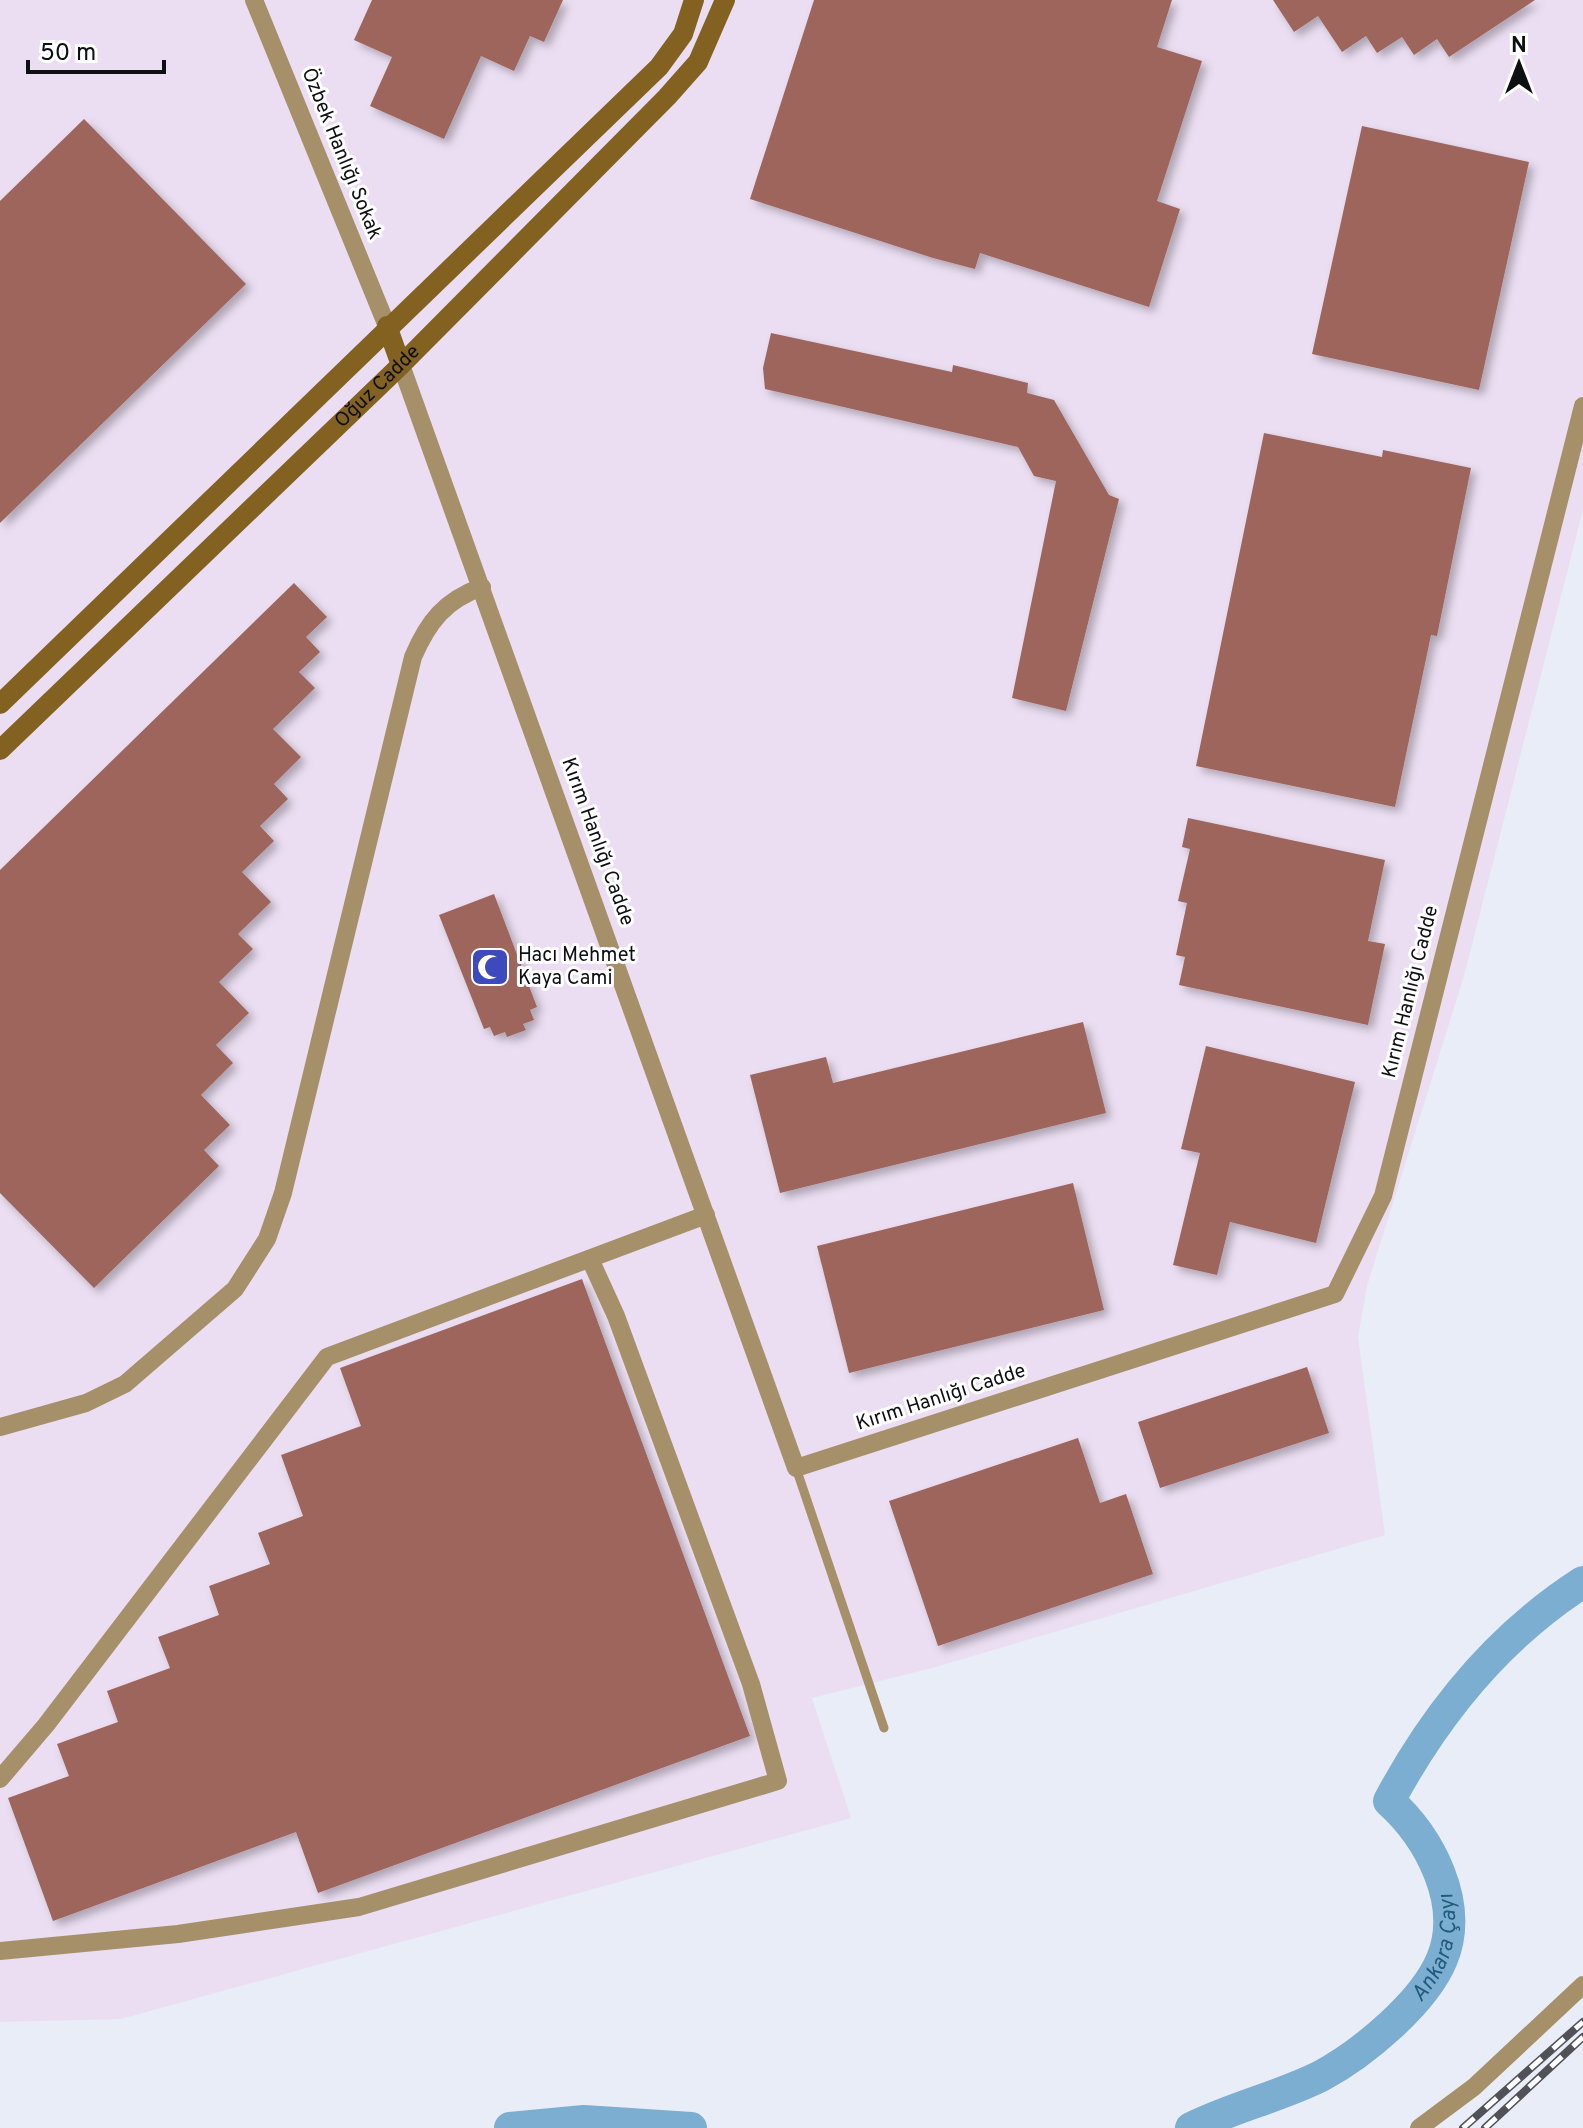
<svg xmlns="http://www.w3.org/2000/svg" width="1583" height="2128" font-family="Overpass,sans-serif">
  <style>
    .industrial { fill: #ebdef2 }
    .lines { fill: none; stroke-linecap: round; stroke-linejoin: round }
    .river { stroke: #7baed0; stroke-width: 32 }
    .building { fill: #9d655c; filter: url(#shadow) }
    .lane { stroke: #a69069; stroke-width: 9 }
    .street { stroke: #a69069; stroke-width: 18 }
    .secondary { stroke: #836221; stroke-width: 20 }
    .rail-casing { stroke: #505258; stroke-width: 8 }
    .rail { stroke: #fff; stroke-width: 5; stroke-dasharray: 15; stroke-linecap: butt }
    .labels { text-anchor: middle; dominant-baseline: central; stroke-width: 6; stroke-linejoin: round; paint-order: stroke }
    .street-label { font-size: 20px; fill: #0d0f12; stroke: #fff }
    .poi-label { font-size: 20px; fill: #0d0f12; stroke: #fff; text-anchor: start }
    .water-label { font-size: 22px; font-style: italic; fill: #215b7f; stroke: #fff }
  </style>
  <defs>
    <filter id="shadow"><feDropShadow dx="5" dy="5" stdDeviation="4" flood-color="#0004"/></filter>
  </defs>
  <rect width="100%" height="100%" fill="#e9edf8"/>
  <path class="industrial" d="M0,0H1583V510L1464,976L1367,1286L1358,1337L1385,1535L932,1668L812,1698L851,1818L121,2019L0,2022Z"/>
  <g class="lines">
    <g class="river">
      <path d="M510,2128L584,2121L691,2128"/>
      <path id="s1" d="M1191,2128C1233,2107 1279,2097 1321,2076C1362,2054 1424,2003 1442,1959C1465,1903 1429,1837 1389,1801C1436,1713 1499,1636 1583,1582"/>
    </g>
  </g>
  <g class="building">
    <path d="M372,0H563L544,42L530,36L514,71L481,56L444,139L370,106L392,57L354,40Z"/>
    <path d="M814,0H1172L1157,47L1202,61L1157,201L1180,209L1149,307L980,253L975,269L933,258L750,199Z"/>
    <path d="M1273,0H1535L1449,57L1437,39L1414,55L1402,37L1377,53L1366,36L1342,52L1318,16L1294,32Z"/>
    <path d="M84,119L246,284L0,523V201Z"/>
    <path d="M1362,126L1529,162L1479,390L1312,354Z"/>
    <path d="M771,333L952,372L953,365L1028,383L1027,393L1054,400L1109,495L1119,499L1066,711L1012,698L1056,481L1034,476L1018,447L765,389L763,368Z"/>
    <path d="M1264,433L1382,457L1383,450L1471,468L1437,636L1431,635L1395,807L1196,766Z"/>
    <path d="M294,583L327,617L306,637L320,652L299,672L315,688L273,729L301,757L274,784L288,799L260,826L274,841L242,872L271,902L238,934L253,949L219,982L249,1013L216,1045L233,1063L201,1095L230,1125L204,1150L219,1166L94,1288L0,1193V870Z"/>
    <path d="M1188,818L1385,860L1368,941L1385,944L1368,1025L1179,985L1185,957L1176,955L1187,903L1178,901L1190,849L1182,847Z"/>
    <path d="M494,894L537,1007L530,1010L534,1020L523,1024L526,1030L507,1037L505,1032L494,1036L490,1027L484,1029L439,915Z"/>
    <path d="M1083,1022L1106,1113L780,1193L750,1075L826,1057L833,1083Z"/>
    <path d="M1206,1046L1355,1082L1316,1243L1230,1222L1217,1275L1173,1265L1200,1153L1181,1149Z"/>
    <path d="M1073,1183L1104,1310L849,1373L817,1246Z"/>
    <path d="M582,1279L750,1736L318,1893L296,1832L53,1921L8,1798L69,1776L57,1744L118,1722L107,1691L170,1668L158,1637L219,1615L209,1586L270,1564L258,1533L303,1516L281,1455L361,1426L340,1368Z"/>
    <path d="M1307,1367L1329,1433L1160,1488L1138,1422Z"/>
    <path d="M1078,1438L1100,1503L1126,1494L1153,1574L938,1646L889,1501Z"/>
  </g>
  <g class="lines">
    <path class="lane" d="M796,1468L884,1728"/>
    <g class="street">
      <path d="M254,0L387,326"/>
      <path d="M401,365L796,1468L1335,1294L1383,1196L1583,406"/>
      <path d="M0,1427L86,1403L125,1384L235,1289L267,1239L283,1193L413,657C428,622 445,600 482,587"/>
      <path d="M0,1779L46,1725L327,1357L706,1215"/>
      <path d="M0,1951L178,1934L359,1907L778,1781L751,1684L616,1316L590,1259"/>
      <path d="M1419,2128L1474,2087L1583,1985"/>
    </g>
    <g class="secondary">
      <path d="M387,326L401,365"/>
      <path d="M0,704L659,67L683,34L694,0"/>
      <path id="s2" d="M0,750L401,365L667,97L698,62L725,0"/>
    </g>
    <g class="rail-casing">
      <g id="rail">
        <path d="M1463,2128L1583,2022"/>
        <path d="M1485,2128L1583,2037"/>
      </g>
    </g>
    <use href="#rail" class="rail"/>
  </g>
  <defs>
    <g id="mosque-square" transform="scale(2)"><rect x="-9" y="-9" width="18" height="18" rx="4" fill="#3d4abe" stroke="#fff"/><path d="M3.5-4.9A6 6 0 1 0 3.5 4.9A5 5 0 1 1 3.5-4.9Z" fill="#fff"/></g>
  </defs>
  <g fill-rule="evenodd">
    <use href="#mosque-square" x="490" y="967"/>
  </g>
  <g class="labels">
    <g class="street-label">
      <text transform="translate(341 154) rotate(68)">Özbek Hanlığı Sokak</text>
      <text stroke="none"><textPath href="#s2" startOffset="524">Oğuz Cadde</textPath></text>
      <text transform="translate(597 842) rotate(70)">Kırım Hanlığı Cadde</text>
      <text transform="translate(1411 992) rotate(-76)">Kırım Hanlığı Cadde</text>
      <text transform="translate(941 1398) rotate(-18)">Kırım Hanlığı Cadde</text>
    </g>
    <g class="poi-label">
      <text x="518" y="956">Hacı Mehmet<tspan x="518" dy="23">Kaya Cami</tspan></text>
    </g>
    <g class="water-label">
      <text stroke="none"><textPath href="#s1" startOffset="320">Ankara Çayı</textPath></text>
    </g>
  </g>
  <g transform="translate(1519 64)" stroke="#ffffff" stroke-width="6" paint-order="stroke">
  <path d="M0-6L14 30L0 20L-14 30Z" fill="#0d0f12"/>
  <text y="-12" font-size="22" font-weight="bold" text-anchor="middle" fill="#0d0f12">N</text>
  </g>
  <path d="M28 60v12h136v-12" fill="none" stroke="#0d0f12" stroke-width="4"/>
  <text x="40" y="60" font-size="24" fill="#0d0f12" stroke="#ffffff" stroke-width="6" paint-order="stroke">50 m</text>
</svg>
